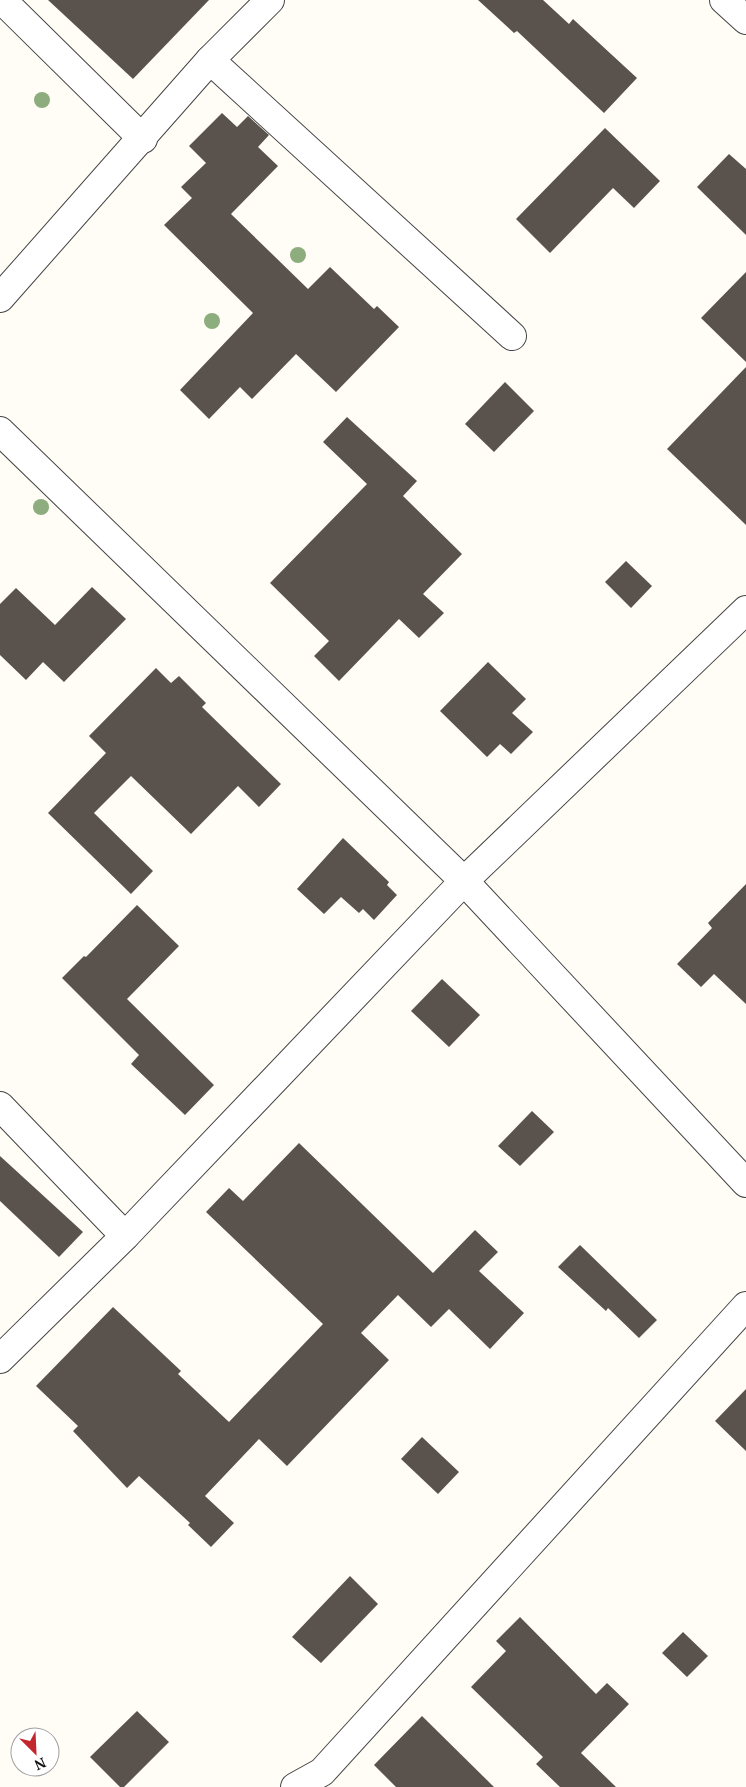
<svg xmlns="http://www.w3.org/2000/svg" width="746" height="1787" font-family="'PT Serif',serif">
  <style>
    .building { fill: #5a524d }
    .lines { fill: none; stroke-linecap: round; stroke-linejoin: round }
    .street-casing { stroke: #444; stroke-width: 30 }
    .street { stroke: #fff; stroke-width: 28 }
    .tree { fill: #8dad7f }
  </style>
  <rect width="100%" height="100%" fill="#fffdf5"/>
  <g class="building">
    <path d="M48,0H209L133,79Z"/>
    <path d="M478,0H543L569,24L573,19L637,78L604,113L517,31L514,33Z"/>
    <path d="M222,113L237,127L248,116L269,135L258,147L278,166L231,214L308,289L330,267L374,309L377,306L399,327L336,392L296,354L252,399L240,387L209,419L180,390L253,313L164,225L192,198L181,187L206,163L189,146Z"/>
    <path d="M605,128L660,181L634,208L613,188L550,253L516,219Z"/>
    <path d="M729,154L746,169V235L697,187Z"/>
    <path d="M746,272V362L701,318Z"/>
    <path d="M746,367V525L667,449Z"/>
    <path d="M505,382L534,411L494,452L465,424Z"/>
    <path d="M347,417L417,481L403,496L462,554L423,594L444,613L419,638L399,619L339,681L314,656L329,641L270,583L367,484L323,442Z"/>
    <path d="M626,561L652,586L631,608L605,582Z"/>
    <path d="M92,587L126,619L64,682L43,662L26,680L0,655V604L16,588L55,625Z"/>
    <path d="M488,662L526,699L512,713L533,732L511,754L500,744L487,757L440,711Z"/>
    <path d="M156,668L171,683L179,676L206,703L202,707L281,784L259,807L238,786L191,834L131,776L94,813L153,871L131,894L48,813L106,753L89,736Z"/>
    <path d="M343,838L389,882L387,885L397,895L374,920L363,909L359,913L341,897L324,914L297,889Z"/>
    <path d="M746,884V1004L714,974L701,987L677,964L712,928L708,923Z"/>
    <path d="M137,905L179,946L127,999L214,1085L185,1115L131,1064L139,1055L62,978L84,956L86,957Z"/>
    <path d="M442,979L480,1015L449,1047L411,1011Z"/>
    <path d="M532,1111L554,1132L520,1166L498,1146Z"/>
    <path d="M299,1143L433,1273L475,1230L498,1252L479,1271L524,1313L490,1349L449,1309L431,1327L398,1295L361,1333L389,1360L287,1466L259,1439L205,1496L234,1523L211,1547L188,1525L190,1523L139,1476L127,1488L73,1431L78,1426L36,1386L113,1307L181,1371L178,1374L229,1422L323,1324L206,1212L229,1188L243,1201Z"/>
    <path d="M0,1156L83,1232L59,1257L0,1201Z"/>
    <path d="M580,1245L657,1320L639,1338L608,1308L606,1311L558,1267Z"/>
    <path d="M746,1389V1451L715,1421Z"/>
    <path d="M422,1437L459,1472L438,1494L401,1459Z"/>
    <path d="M350,1576L378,1604L321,1663L292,1637Z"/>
    <path d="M520,1617L596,1694L607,1683L629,1704L581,1753L616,1787H560L536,1764L543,1757L471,1687L506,1651L496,1641Z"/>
    <path d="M683,1632L708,1656L687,1677L662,1653Z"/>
    <path d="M137,1711L169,1742L124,1787H120L90,1757Z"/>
    <path d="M422,1716L494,1787H396L374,1765Z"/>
  </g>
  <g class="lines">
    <g class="street-casing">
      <g id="street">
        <path d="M2,0L143,139"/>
        <path d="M724,0L746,20"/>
        <path d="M210,60L512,336"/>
        <path d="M0,298L210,60L270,0"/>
        <path d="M0,431L464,881L746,1183"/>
        <path d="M0,1106L125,1236"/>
        <path d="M0,1359L125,1236L464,881L746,610"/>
        <path d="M295,1787L322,1772L746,1306"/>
      </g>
    </g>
    <use href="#street" class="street"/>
  </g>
  <g class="tree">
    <circle cx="42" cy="100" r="8"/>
    <circle cx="298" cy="255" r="8"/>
    <circle cx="212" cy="321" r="8"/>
    <circle cx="41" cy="507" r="8"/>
  </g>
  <g transform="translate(35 1752) rotate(156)"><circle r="24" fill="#ffffff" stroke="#a0a0a0"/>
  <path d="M0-4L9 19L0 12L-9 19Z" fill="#c4262e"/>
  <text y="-8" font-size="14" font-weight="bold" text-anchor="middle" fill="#111111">N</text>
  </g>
</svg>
